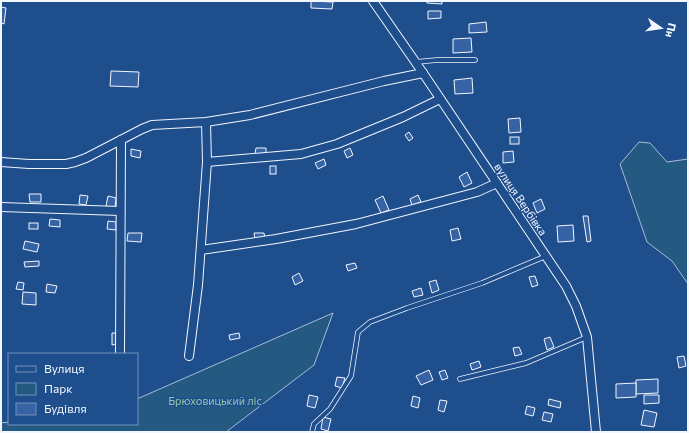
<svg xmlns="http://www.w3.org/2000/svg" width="689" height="433" font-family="Commissioner,sans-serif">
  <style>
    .green { fill: #245a82; stroke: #a8bbd7 }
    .building { fill: #3563a3; stroke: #f2f6ff }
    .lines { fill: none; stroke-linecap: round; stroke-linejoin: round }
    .lane-casing { stroke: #f2f6ff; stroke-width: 5.5 }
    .street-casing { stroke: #f2f6ff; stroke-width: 10 }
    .lane { stroke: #1f4e8c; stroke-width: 4 }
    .street { stroke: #1f4e8c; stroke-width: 8 }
    .labels { text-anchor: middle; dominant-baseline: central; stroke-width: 3; stroke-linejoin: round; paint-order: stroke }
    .street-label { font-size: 11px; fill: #f2f6ff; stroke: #1f4e8c }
    .park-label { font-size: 11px; fill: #97c8a6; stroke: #1f4e8c }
  </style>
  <rect width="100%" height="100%" fill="#1f4e8c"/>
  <g class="green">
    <path d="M639,142L650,143L667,162L688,159V284L672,261L647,242L620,164Z"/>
    <path d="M333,313L314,365L226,432H1V423L9,422V424H137V399Z"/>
  </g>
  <g class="building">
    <path d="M311,1L333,2L332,9L311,8Z"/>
    <path d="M427,1H442V4L427,3Z"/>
    <path d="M1,7L6,8L4,24L1,23Z"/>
    <path d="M428,11H441V18L428,19Z"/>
    <path d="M486,22L487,32L469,33V24Z"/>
    <path d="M471,38L472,52L453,53V39Z"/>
    <path d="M111,71L139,72L138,87L110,86Z"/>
    <path d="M472,78L473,93L455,94L454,80Z"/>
    <path d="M520,118L521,132L509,133L508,119Z"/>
    <path d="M409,132L413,138L409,141L405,135Z"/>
    <rect x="510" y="137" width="9" height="7"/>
    <path d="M256,148H266V154H255Z"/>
    <path d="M350,148L353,155L347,158L344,151Z"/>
    <path d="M131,149L141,151L140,158L131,156Z"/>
    <path d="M513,151L514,162L503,163V152Z"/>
    <path d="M324,159L326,165L318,169L315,163Z"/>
    <rect x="270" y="166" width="6" height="8"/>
    <path d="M467,172L472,183L464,187L459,177Z"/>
    <path d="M29,194H41V202H30Z"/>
    <path d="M80,195L88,196L86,205L79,204Z"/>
    <path d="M418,195L421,202L412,205L410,199Z"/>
    <path d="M108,196L116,198L115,208L106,206Z"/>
    <path d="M383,196L389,210L381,213L375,200Z"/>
    <path d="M541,199L545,209L537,213L533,203Z"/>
    <path d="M583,216H588L591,241L587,242Z"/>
    <path d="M50,219L60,220V227L49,226Z"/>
    <path d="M108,221L116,222V230L107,229Z"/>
    <rect x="29" y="223" width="9" height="6"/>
    <path d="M573,225L574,241L558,242L557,226Z"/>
    <path d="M458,228L461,239L452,241L450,230Z"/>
    <path d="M128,233H142L141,242L127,241Z"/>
    <path d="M254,233H264L265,238L255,239Z"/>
    <path d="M25,241L39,244L37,252L23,249Z"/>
    <path d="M39,261V266L25,267L24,262Z"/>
    <path d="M355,263L357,268L348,271L346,265Z"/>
    <path d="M299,273L303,281L295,285L292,277Z"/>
    <path d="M535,276L538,285L532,287L529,277Z"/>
    <path d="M436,280L439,290L432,293L429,282Z"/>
    <path d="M18,282L24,283L23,290L16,289Z"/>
    <path d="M47,284L57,286L55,293L46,292Z"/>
    <path d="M421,288L423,295L414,297L412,291Z"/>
    <path d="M23,292L36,293V305L22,304Z"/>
    <path d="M112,333H116V344L112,345Z"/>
    <path d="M239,333L240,338L230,340L229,335Z"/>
    <path d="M550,337L554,347L547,350L544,339Z"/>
    <path d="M519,347L522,354L515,356L513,348Z"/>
    <path d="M684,356L686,366L679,368L677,357Z"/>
    <path d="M479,361L481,367L472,370L470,364Z"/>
    <path d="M429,370L433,380L421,385L416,376Z"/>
    <path d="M445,370L448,378L442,380L439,372Z"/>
    <path d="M337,377L345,378L342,388L335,386Z"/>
    <path d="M658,379V393L636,394V380Z"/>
    <path d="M636,383V397L616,398V384Z"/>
    <path d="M309,395L318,397L315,408L307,406Z"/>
    <path d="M644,395H659V403L644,404Z"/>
    <path d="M413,396L420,398L418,408L411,406Z"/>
    <path d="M549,399L561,402L560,408L548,405Z"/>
    <path d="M440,400L447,401L444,412L438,410Z"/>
    <path d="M527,406L535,408L533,416L525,414Z"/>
    <path d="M644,410L657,413L654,427L641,425Z"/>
    <path d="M544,412L553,414L551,422L542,420Z"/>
    <path d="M323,417L331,419L328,431L321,429Z"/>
  </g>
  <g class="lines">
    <g class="lane-casing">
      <g id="lane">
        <path d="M416,62L437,60H475"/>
        <path d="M460,379L526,363L587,337"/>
        <path d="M312,432L314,424L330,409L351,376L358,332L370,322L407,308L482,283L546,256"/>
      </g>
    </g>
    <g class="street-casing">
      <g id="street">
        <path d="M373,1L423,73L566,286L576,306L587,337L596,432"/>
        <path d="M1,162L29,164H66L75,162L86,158L142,129L152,125L206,122L250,115L384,81L423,73"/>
        <path d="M207,162L301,154L337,144L403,117L440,99"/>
        <path d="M1,207L120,211"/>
        <path d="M201,250L276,239L356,224L477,192L497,183"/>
        <path d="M120,354L121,140"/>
        <path d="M189,356L198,285L207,162L206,122"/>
      </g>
    </g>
    <use href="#lane" class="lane"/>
    <use href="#street" class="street"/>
  </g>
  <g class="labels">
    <g class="street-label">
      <text transform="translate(521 199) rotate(56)">вулиця Вербівка</text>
    </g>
    <g class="park-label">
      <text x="215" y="400">Брюховицький ліс</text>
    </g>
  </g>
  <rect width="689" height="433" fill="none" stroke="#f2f6ff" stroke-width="4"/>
  <rect x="8" y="353" width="130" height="72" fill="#1f4e8c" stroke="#7391ba"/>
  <rect x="16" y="366" width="20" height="6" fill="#1f4e8c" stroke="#7391ba"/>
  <text x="44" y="373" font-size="12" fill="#f2f6ff">Вулиця</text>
  <rect x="16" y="383" width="20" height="12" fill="#245a82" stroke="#7391ba"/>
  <text x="44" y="393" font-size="12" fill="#f2f6ff">Парк</text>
  <rect x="16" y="403" width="20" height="12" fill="#3563a3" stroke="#7391ba"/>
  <text x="44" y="413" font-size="12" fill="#f2f6ff">Будівля</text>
  <g transform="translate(661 28) rotate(103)" stroke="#1f4e8c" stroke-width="3" paint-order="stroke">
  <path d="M0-3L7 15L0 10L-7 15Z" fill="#f2f6ff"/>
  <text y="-6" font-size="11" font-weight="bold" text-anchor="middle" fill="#f2f6ff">Пн</text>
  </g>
</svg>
